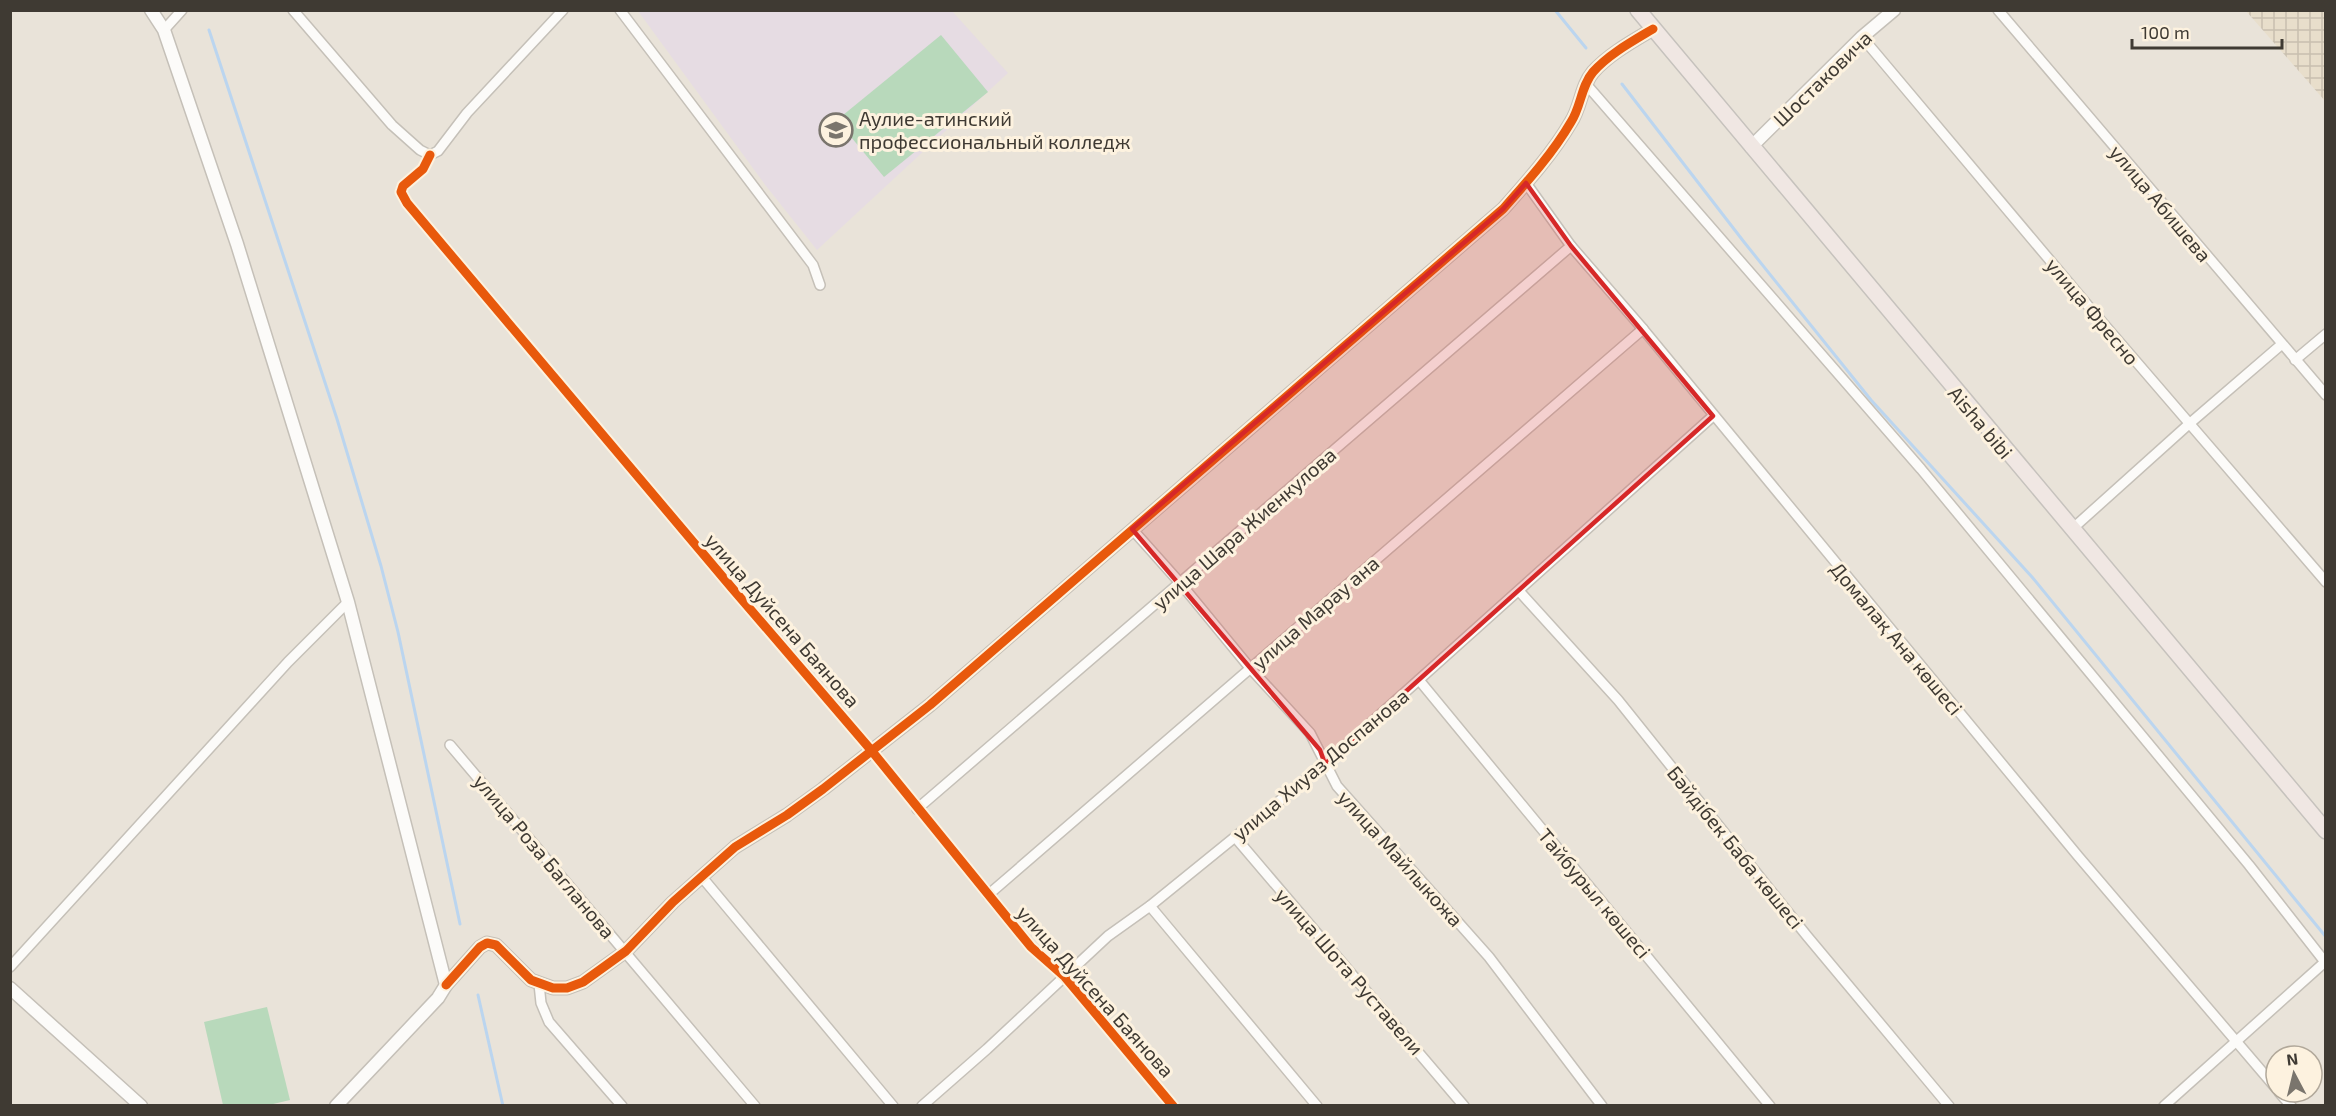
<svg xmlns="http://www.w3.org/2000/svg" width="2336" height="1116" font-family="'Exo 2',sans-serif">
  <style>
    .industrial { fill: url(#industrial-grid) }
    .education { fill: #e6dce3 }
    .green { fill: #b8d9bb }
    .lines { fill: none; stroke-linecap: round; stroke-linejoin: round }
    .stream { stroke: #bbd5ef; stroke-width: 3 }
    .minor-casing { stroke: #c5c0b8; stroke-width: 12 }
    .tertiary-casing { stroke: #c5c0b8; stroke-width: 15 }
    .primary-casing { stroke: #c6c2bd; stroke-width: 18 }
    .minor { stroke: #fcfbf9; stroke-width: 9 }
    .tertiary { stroke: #fcfbf9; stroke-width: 12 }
    .primary { stroke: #f0e7e3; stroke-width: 15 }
    .cycleway-casing { stroke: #fdf2df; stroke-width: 13 }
    .cycleway { stroke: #e8590c; stroke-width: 9 }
    .marked { fill: #d62828; fill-opacity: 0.2; stroke: #d62828; stroke-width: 4.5; stroke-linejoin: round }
    .labels { text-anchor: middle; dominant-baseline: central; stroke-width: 6; stroke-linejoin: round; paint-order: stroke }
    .street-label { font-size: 20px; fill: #3f3a33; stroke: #fdf2df }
    .poi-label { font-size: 20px; fill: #3f3a33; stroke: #fdf2df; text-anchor: start }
  </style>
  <defs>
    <pattern id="industrial-grid" width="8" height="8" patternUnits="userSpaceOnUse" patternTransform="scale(1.5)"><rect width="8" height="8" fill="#e8decb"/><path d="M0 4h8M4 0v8" fill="none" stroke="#c8bfaf"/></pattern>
  </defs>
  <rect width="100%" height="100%" fill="#e9e3d9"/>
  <path class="industrial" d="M2246,11H2325V101Z"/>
  <path class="education" d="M638,11H952L1008,73L817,250L766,186Z"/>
  <g class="green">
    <path d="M941,35L988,92L884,177L837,120Z"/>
    <path d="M267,1007L290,1100L269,1105H223L204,1022Z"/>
  </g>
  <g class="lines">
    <g class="stream">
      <path d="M1555,10L1586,48"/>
      <path d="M209,30L337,419L381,566L398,632L460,924"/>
      <path d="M1622,84L1744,242L1871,400L2032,577L2326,937"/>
      <path d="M478,995L503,1106"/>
    </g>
    <g class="minor-casing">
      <g id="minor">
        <path d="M293,10L392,125L420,150L430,155L438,151L467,113L563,10"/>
        <path d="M620,10L813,265L820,285"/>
        <path d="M1998,10L2326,395"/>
        <path d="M164,30L182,10"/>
        <path d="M1862,37L2090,308L2326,582"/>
        <path d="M1586,84L1921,469L2249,865L2325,962"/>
        <path d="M430,155L423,169L403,186L401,192L407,203L732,588L871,750L1031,947L1065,977L1173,1106"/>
        <path d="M1526,183L1571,246L1643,329L2078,856L2276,1088"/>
        <path d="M2295,360L2326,334"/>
        <path d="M1132,529L1181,584L1250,668L1310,733L1337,786L1489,957L1602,1106"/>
        <path d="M2071,530L2189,424L2282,344"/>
        <path d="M1519,591L1618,700L1807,936L1949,1106"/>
        <path d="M1419,680L1770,1106"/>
        <path d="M450,745L755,1106"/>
        <path d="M917,809L1571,246"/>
        <path d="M1235,837L1464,1106"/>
        <path d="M701,876L893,1106"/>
        <path d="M988,895L1643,329"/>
        <path d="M1150,906L1317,1106"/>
        <path d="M10,967L288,662L348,602"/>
        <path d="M539,984L541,1003L549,1022L622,1106"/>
        <path d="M2279,1092L2291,1106"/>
        <path d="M922,1106L987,1049L1108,936L1150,906L1325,764L1713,416"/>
        <path d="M2164,1106L2326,961"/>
      </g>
    </g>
    <g class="tertiary-casing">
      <g id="tertiary">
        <path d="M151,10L164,30L237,244L348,602L446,985L438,998L336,1106"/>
        <path d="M1751,147L1862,37L1894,10"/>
        <path d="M446,985L480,947L487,943L496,945L531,980L553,988H567L583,982L626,951L673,902L735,847L787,815L823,789L930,705L1503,209C1527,182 1553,153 1571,122C1581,107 1581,86 1593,72C1609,54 1633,41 1653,29"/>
        <path d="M10,988L141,1106"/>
      </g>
    </g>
    <g class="primary-casing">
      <path id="primary" d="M1638,10L2326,831"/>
    </g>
    <use href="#minor" class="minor"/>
    <use href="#tertiary" class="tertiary"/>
    <use href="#primary" class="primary"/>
    <g class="cycleway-casing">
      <g id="cycleway">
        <path d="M430,155L423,169L403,186L401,192L407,203L732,588L871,750L1031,947L1065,977L1173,1106"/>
        <path d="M446,985L480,947L487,943L496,945L531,980L553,988H567L583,982L626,951L673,902L735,847L787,815L823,789L930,705L1503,209C1527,182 1553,153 1571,122C1581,107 1581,86 1593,72C1609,54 1633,41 1653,29"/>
      </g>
    </g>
    <use href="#cycleway" class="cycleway"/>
  </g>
  <path class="marked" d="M1526,183L1571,246L1713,416L1325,764L1320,750L1132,529L1503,209Z"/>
  <defs>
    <g id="university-ring" transform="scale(1.725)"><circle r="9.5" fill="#fdf2df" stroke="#7a756d" stroke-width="1.5"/><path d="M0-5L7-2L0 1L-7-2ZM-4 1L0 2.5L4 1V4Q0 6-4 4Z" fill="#7a756d"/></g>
  </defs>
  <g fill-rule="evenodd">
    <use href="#university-ring" x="836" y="130"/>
  </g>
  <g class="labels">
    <g class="street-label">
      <text transform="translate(1822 78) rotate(-44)">Шостаковича</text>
      <text transform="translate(2161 203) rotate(50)">улица Абишева</text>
      <text transform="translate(2093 311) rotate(50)">улица Фресно</text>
      <text transform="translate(1981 422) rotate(50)">Aisha bibi</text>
      <text transform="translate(1244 528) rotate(-41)">улица Шара Жиенкулова</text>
      <text transform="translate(1315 612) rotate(-41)">улица Марау ана</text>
      <text transform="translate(783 620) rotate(49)">улица Дуйсена Баянова</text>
      <text transform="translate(1897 638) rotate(50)">Домалақ Ана көшесі</text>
      <text transform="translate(1320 764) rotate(-40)">улица Хиуаз Доспанова</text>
      <text transform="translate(1736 847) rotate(51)">Бәйдібек Баба көшесі</text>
      <text transform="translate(545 856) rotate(50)">улица Роза Багланова</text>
      <text transform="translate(1401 858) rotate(48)">улица Майлыкожа</text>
      <text transform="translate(1595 893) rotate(50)">Тайбурыл көшесі</text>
      <text transform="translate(1350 971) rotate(49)">улица Шота Руставели</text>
      <text transform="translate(1096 991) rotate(48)">улица Дуйсена Баянова</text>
    </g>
    <g class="poi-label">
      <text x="859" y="118">Аулие-атинский<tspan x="859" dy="23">профессиональный колледж</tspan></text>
    </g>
  </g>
  <rect width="2336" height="1116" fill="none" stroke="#3f3a33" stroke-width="24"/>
  <g transform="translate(2294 1074) rotate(353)"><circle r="28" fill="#fdf2df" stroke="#b1a89a" stroke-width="1.5"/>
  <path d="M0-4.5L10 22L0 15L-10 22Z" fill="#7a756d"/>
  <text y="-9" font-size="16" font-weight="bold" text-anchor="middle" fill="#3f3a33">N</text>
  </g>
  <path d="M2132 39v9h150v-9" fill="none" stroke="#3f3a33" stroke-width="3"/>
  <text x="2141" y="39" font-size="18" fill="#3f3a33" stroke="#fdf2df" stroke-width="4.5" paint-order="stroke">100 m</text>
</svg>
